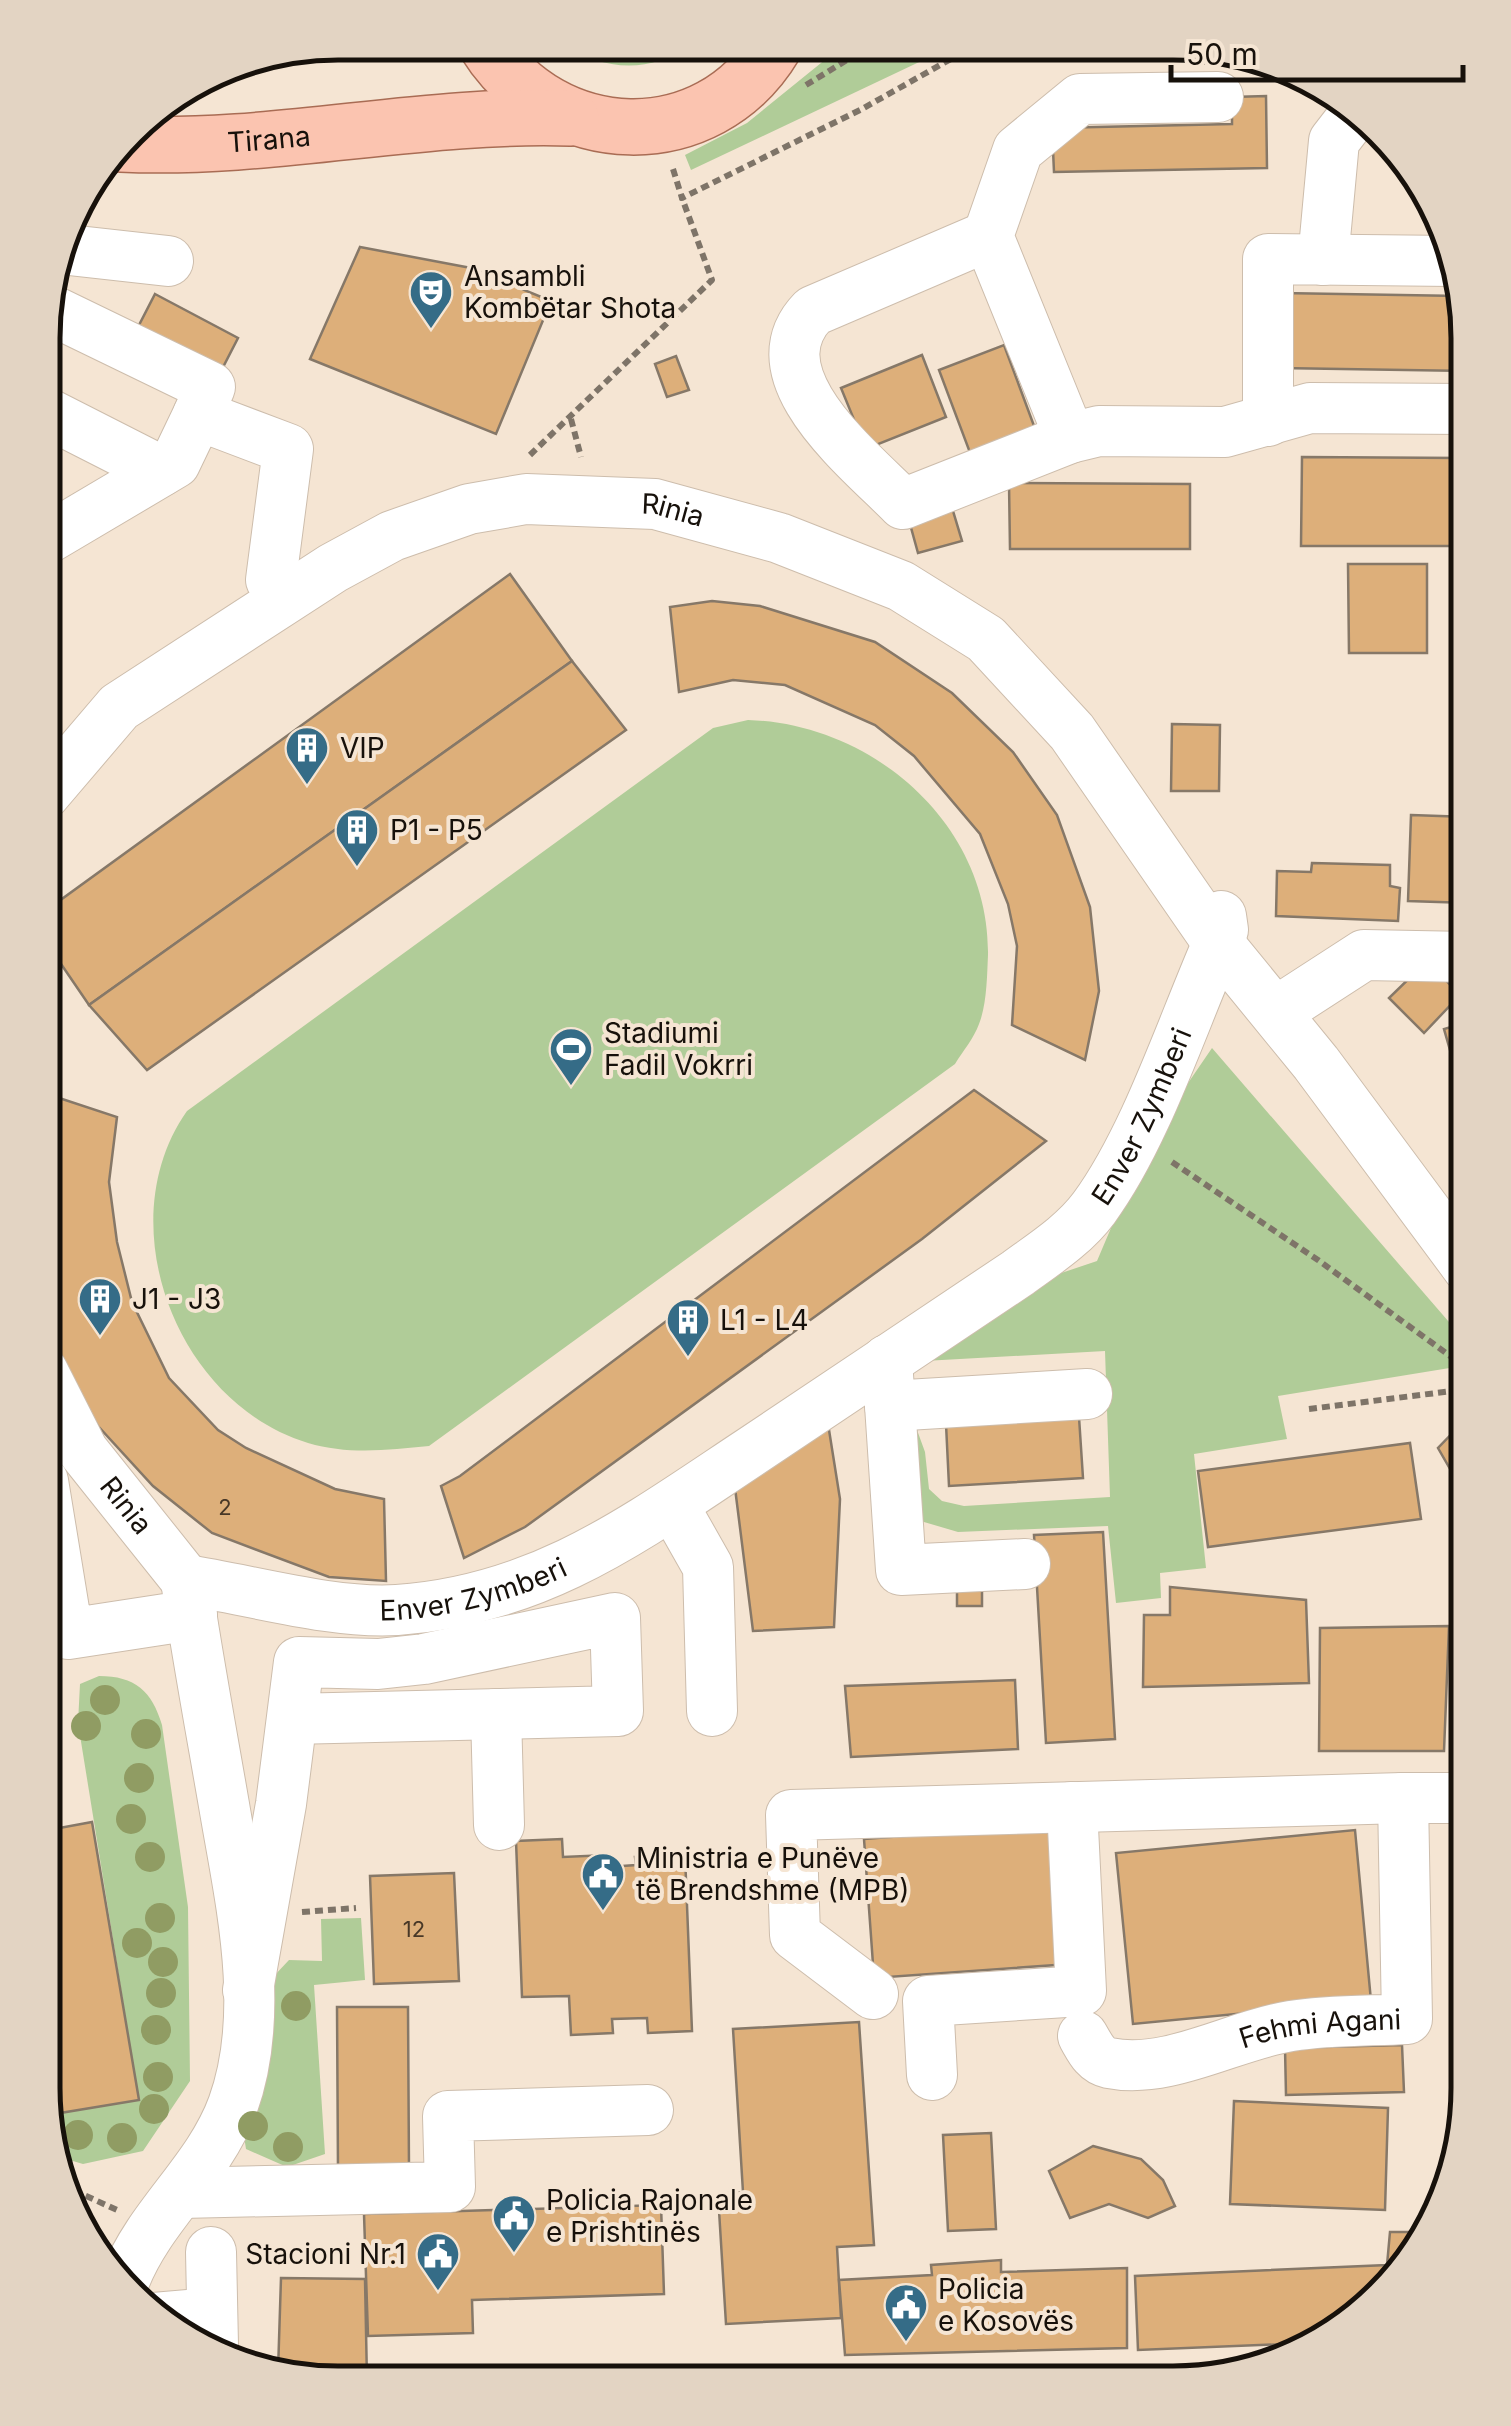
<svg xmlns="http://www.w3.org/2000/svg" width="1511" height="2426" font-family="Inter,sans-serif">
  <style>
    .green { fill: #b0cc98 }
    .building { fill: #ddaf7a; stroke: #867868; stroke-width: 2.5 }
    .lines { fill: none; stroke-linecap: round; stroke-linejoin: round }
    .minor-casing { stroke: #cdbdac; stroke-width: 52 }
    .major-casing { stroke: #a96c54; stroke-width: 58 }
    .path { stroke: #7e7468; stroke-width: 6; stroke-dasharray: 8 5; stroke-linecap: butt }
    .minor { stroke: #fff; stroke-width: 50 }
    .major { stroke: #fbc4b0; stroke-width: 55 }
    .tree { fill: #909c63 }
    .labels { text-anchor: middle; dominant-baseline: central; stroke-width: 8; stroke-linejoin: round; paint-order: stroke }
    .number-label { font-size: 22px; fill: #483827 }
    .street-label { font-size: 28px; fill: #17110b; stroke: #f5e5d3 }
    .poi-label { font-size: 28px; fill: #17110b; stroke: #f5e5d3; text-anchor: start }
    .rim { fill: none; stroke: #17110b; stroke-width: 5 }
  </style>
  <rect width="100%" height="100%" fill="#f5e5d3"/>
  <g class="green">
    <path d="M563,44L688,45C651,75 600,70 563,44Z"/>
    <path d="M842,46H953L691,170L685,155L747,123Z"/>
    <path d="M748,720C874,724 990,825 988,955C987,976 987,1004 979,1024C974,1038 963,1051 955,1064L429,1446C389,1450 348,1455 308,1443C176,1403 108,1223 187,1111L713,728Z"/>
    <path d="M1212,1048L1468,1344V1365L1278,1396L1287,1439L1194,1454L1206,1568L1160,1573L1161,1598L1116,1603L1108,1526L958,1532L907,1517L904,1449L917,1430L925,1452L929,1489L942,1501L964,1506L1110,1497L1105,1351L906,1362L1002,1293L1097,1261L1147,1143Z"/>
    <path d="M99,1676C135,1676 152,1691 162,1725L188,1907L190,2081L143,2151L83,2164L56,2156L48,2115L139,2100L78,1723L80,1684Z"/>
    <path d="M361,1918L365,1980L314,1985L325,2154L287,2167L246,2149L240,2111L258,1993L289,1960L322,1961L321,1919Z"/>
  </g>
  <g class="building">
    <path d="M1266,96L1267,168L1054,172L1052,128L1232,124V97Z"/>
    <path d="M360,247L471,268L551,301L496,434L310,359Z"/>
    <path d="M1281,293L1460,296L1468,338V371L1279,368Z"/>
    <path d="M155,294L238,338L220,373L137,329Z"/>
    <path d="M1004,345L1040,442L975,466L939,370Z"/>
    <path d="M922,355L946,417L866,449L841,388Z"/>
    <path d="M676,356L689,390L667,397L655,364Z"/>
    <path d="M1302,457L1462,458V546H1301Z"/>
    <path d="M1009,483L1190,484V549H1010Z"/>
    <path d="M950,501L962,541L918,553L907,513Z"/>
    <path d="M1348,564H1427V653H1349Z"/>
    <path d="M510,574L572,661L89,1005L44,939V912Z"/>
    <path d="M712,601L760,606L875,642L952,693L1013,752L1057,815L1090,907L1099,991L1085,1060L1012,1025L1017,946L1008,904L980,834L914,756L875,725L785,685L733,680L679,692L670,607Z"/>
    <path d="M572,661L626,730L147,1070L89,1005Z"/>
    <path d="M1172,724L1220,725L1219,791H1171Z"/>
    <path d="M1411,815L1468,817V903L1408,901Z"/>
    <path d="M1312,863L1390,865V886L1400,888L1398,921L1276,916L1277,871L1311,872Z"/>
    <path d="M1427,961L1460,995L1424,1033L1389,998Z"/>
    <path d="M1468,1022V1113L1444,1029Z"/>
    <path d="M974,1090L1046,1141L922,1239L525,1527L464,1558L441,1486L460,1476Z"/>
    <path d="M44,1093L117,1117L109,1182L117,1242L132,1302L169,1378L218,1430L246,1448L335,1489L384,1499L386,1581L329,1577L212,1533L153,1486L98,1426L73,1387L44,1319Z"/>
    <path d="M826,1411L840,1499L834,1627L753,1631L733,1472Z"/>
    <path d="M1079,1417L1083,1478L949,1486L946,1424Z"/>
    <path d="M1468,1417V1500L1438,1448Z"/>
    <path d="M1410,1443L1421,1519L1208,1547L1198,1471Z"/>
    <path d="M1103,1532L1115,1739L1046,1743L1034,1535Z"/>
    <path d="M982,1587V1606H957V1588Z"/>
    <path d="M1170,1587L1306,1600L1309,1683L1143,1687L1144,1615H1170Z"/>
    <path d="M1449,1626L1444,1751H1319L1320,1628Z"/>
    <path d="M1015,1680L1018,1749L851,1757L845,1686Z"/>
    <path d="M92,1822L139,2100L48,2115L42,2088L43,1831Z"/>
    <path d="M1059,1824L1070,1964L874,1978L864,1839Z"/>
    <path d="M1355,1830L1371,2001L1133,2024L1116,1853Z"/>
    <path d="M562,1839L563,1857L608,1855V1867L636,1865L635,1857L685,1855L692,2031L648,2033L647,2018L612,2019L613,2033L571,2035L569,1996L522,1997L516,1841Z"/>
    <path d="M454,1873L459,1981L374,1984L370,1876Z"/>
    <path d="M337,2007H408L409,2169L338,2170Z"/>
    <path d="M859,2022L874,2245L837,2247L841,2318L726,2324L718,2194L743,2192L733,2029Z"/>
    <path d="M1402,2045L1404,2092L1286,2095L1285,2048Z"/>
    <path d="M1234,2101L1388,2108L1385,2210L1230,2204Z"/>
    <path d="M991,2133L996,2229L948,2231L943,2135Z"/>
    <path d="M1093,2146L1141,2159L1163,2180L1175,2206L1148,2218L1109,2204L1070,2218L1049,2171Z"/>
    <path d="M661,2205L664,2294L472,2300L473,2333L368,2336L364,2214Z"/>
    <path d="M1390,2232H1421L1408,2267L1310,2343L1138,2350L1135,2276L1387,2265Z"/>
    <path d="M1001,2260V2272L1127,2268V2348L845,2355L839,2280L932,2275L931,2265Z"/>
    <path d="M281,2278L365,2279L367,2381H299L278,2372Z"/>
  </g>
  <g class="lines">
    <g class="minor-casing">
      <g id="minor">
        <path d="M1218,97L1080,99L1018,150L988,236L1070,438L1099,431L1225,432L1310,408L1468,409"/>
        <path d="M988,236L813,311C751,375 860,460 903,504L1070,438"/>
        <path d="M60,249L168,261"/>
        <path d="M1323,260L1334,141L1358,110"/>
        <path d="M45,307L210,387L198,415"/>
        <path d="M45,412L161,471"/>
        <path d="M1268,421V259L1453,261"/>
        <path d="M45,540L175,463L198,415L288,449L271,580"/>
        <path id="s1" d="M44,795L119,707L333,568L392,536L469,509L526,499L655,504L779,538L901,586L986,639L1072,732L1218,943L1316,1063L1468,1268"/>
        <path d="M1276,1012L1364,955L1468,957"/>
        <path d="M887,1360L901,1570L1025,1564"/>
        <path id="s2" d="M43,1372L83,1451L186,1580"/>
        <path d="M890,1406L1087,1394"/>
        <path d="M43,1481L68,1634L192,1615"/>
        <path d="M674,1507L708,1567L712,1711"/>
        <path id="s3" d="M186,1580C251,1590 332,1614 397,1610C542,1600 637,1527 752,1451C841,1392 929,1332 1018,1273C1044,1254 1074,1235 1094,1208C1146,1137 1182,1025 1218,943L1223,930L1221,916"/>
        <path d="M496,1714L499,1825"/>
        <path d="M248,1990L281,1804L299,1662L378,1664L424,1659L615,1618L618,1711L292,1719"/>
        <path d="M873,1994L795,1935L791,1815L1403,1798"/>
        <path id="s4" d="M1083,2036C1090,2048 1095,2060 1109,2063C1169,2075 1233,2035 1291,2026C1329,2020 1369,2021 1407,2019L1403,1798H1468"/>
        <path d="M932,2075L928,2001L1081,1991L1072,1807"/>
        <path d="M181,2193L450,2187L448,2116L648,2110"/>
        <path d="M211,2252L213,2345"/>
        <path d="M125,2279C150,2215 209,2171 233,2105C267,2011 240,1900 224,1805C211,1730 197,1655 186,1580"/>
        <path d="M154,2318L212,2313"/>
      </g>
    </g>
    <g class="major-casing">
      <g id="major">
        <path d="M485,43C552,151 708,158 775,45"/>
        <path id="s5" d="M121,144C272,151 420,113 571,118"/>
      </g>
    </g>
    <g class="path">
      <path d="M806,85L870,46"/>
      <path d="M673,169L682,198L862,109L974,46"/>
      <path d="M571,419L581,457"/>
      <path d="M530,455L712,280L682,198"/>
      <path d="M1172,1162L1318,1260L1468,1369"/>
      <path d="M1309,1409L1468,1389"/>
      <path d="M302,1912L356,1908"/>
      <path d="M62,2185L117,2210"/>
    </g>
    <use href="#minor" class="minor"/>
    <use href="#major" class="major"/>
  </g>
  <g class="tree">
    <circle cx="105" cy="1700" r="15"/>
    <circle cx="86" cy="1726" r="15"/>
    <circle cx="146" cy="1734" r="15"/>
    <circle cx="139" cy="1778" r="15"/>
    <circle cx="131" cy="1819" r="15"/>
    <circle cx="150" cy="1857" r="15"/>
    <circle cx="160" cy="1918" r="15"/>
    <circle cx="137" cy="1943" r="15"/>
    <circle cx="163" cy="1962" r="15"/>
    <circle cx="161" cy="1993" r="15"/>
    <circle cx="296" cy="2006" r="15"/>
    <circle cx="156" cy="2030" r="15"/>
    <circle cx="158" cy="2077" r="15"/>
    <circle cx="154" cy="2109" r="15"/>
    <circle cx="253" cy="2126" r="15"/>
    <circle cx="78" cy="2135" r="15"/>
    <circle cx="122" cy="2138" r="15"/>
    <circle cx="288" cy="2147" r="15"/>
  </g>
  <defs>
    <g id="theatre-pin" transform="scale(2.25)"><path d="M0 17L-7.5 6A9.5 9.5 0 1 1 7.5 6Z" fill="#356c87" stroke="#f5e5d3"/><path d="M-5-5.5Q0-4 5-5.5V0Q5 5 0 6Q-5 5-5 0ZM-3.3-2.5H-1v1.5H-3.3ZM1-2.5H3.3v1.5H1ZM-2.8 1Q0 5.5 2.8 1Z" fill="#fff"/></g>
    <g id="building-pin" transform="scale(2.25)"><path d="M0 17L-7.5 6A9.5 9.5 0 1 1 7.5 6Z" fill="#356c87" stroke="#f5e5d3"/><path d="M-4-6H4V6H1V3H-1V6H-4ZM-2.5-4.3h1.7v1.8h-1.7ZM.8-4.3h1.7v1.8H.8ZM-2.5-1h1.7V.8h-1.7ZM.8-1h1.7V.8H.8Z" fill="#fff"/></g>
    <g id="stadium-pin" transform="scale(2.25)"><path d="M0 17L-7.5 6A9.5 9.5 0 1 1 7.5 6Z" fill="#356c87" stroke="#f5e5d3"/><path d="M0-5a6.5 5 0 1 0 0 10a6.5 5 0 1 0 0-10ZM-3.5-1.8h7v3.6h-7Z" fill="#fff"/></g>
    <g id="civic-pin" transform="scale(2.25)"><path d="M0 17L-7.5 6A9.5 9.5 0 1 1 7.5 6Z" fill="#356c87" stroke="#f5e5d3"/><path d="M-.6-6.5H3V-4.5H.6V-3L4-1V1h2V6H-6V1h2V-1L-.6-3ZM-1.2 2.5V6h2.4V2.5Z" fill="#fff"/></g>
  </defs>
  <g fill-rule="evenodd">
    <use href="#theatre-pin" x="431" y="292"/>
    <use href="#building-pin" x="307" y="748"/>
    <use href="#building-pin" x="357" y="830"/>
    <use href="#stadium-pin" x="571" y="1049"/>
    <use href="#building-pin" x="100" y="1299"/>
    <use href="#building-pin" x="688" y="1320"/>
    <use href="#civic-pin" x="603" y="1874"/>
    <use href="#civic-pin" x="514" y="2216"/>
    <use href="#civic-pin" x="438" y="2254"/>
    <use href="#civic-pin" x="906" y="2305"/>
  </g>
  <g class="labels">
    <g class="number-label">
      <text x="225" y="1507">2</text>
      <text x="414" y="1929">12</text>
    </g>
    <g class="street-label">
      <text stroke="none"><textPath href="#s5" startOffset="148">Tirana</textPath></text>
      <text stroke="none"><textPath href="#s1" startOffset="725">Rinia</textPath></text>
      <text stroke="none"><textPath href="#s3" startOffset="1132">Enver Zymberi</textPath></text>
      <text stroke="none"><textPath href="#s2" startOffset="158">Rinia</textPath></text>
      <text stroke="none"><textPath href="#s3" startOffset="292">Enver Zymberi</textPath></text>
      <text stroke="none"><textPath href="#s4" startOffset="255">Fehmi Agani</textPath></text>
    </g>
    <g class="poi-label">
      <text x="464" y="276">Ansambli<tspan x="464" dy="32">Kombëtar Shota</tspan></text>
      <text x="340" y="748">VIP</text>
      <text x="390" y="830">P1 - P5</text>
      <text x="604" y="1033">Stadiumi<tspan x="604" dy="32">Fadil Vokrri</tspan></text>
      <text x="132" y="1299">J1 - J3</text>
      <text x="720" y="1320">L1 - L4</text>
      <text x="636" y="1858">Ministria e Punëve<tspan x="636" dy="32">të Brendshme (MPB)</tspan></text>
      <text x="546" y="2200">Policia Rajonale<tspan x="546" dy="32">e Prishtinës</tspan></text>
      <text x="406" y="2254" text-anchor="end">Stacioni Nr.1</text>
      <text x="938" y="2289">Policia<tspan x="938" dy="32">e Kosovës</tspan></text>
    </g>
  </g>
  <path d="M0 0H1511V2426H0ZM338 60H1173A278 278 0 0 1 1451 338V2088A278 278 0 0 1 1173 2366H338A278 278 0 0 1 60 2088V338A278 278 0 0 1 338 60Z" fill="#e3d4c3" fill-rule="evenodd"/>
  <path class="rim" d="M338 60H1173A278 278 0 0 1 1451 338V2088A278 278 0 0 1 1173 2366H338A278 278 0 0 1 60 2088V338A278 278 0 0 1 338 60Z"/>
  <path d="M1171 65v15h292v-15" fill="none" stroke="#17110b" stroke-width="5"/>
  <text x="1186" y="65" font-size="30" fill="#17110b" stroke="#f5e5d3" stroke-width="8" paint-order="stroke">50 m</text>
</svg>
